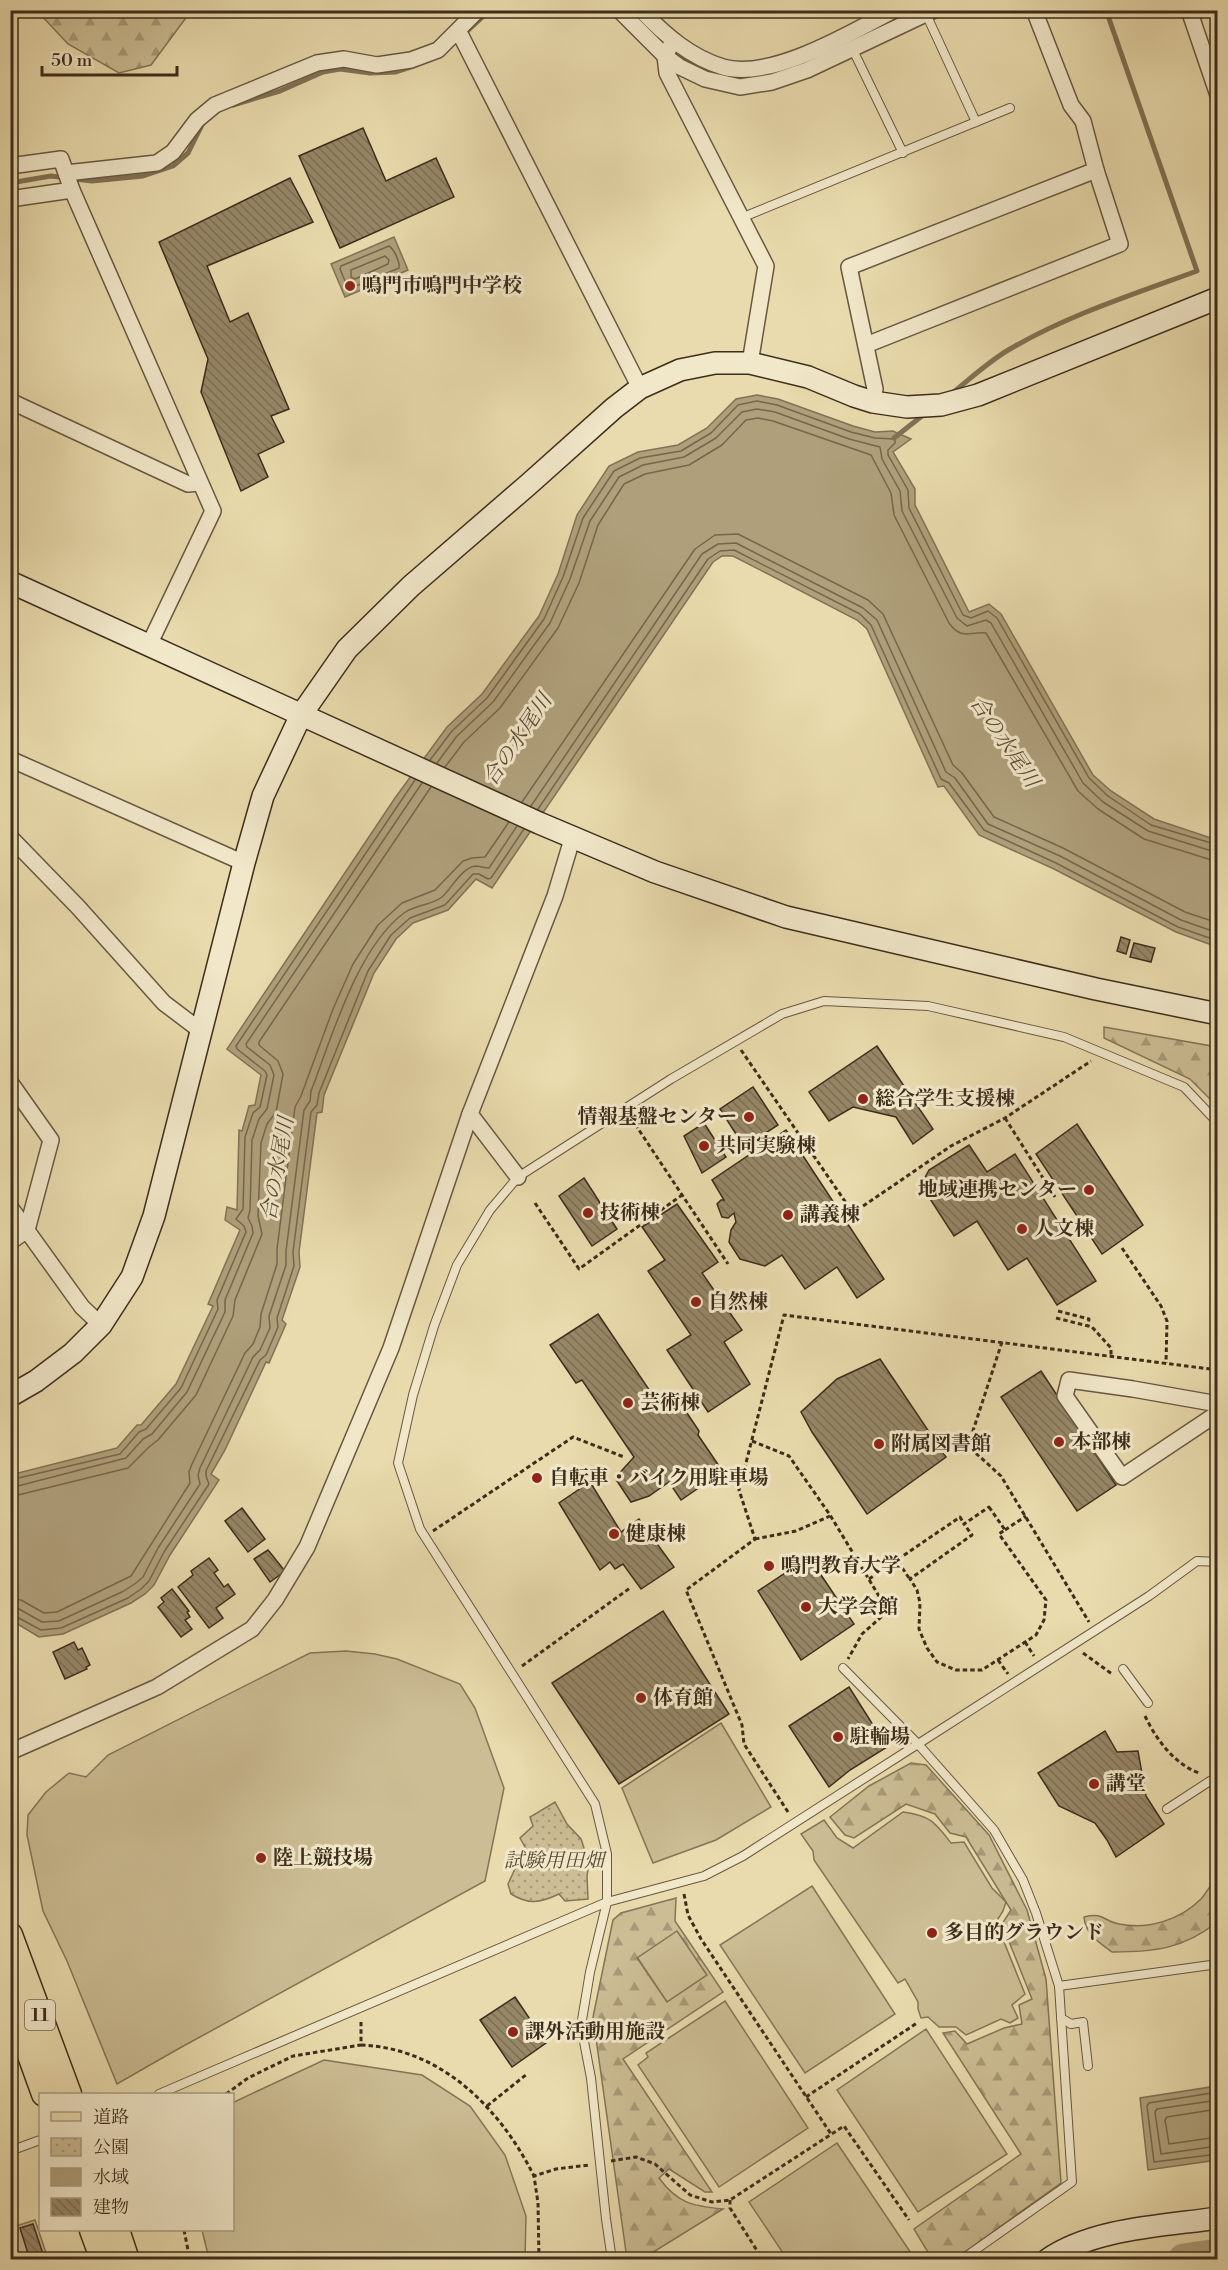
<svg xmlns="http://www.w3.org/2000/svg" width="1228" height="2270" font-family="'Libre Bodoni','Noto Serif JP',serif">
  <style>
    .grass { fill: #ccbd94; stroke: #847558; stroke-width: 1.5 }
    .forest { fill: url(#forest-firs); stroke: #847558; stroke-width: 1.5; fill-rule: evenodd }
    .park { fill: url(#park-dots); stroke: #847558; stroke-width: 1.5 }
    .water { fill: #afa07b; stroke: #817255; stroke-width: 1.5 }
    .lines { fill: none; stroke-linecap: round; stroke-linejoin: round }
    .shore { stroke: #76664b; stroke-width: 1.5 }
    .stream { stroke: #817255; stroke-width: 5 }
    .river { stroke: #afa07b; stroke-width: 33 }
    .building { fill: url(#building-back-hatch); stroke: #3d2d1b; stroke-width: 1.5 }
    .lane-casing { stroke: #685840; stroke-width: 10 }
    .street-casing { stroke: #685840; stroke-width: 18 }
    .secondary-casing { stroke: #3d2d1b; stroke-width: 24 }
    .primary-casing { stroke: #3d2d1b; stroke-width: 27 }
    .path { stroke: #3d2d1b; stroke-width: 3; stroke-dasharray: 4.5 3; stroke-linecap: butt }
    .lane { stroke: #f1e8ca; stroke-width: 8 }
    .street { stroke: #f1e8ca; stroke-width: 15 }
    .secondary { stroke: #f1e8ca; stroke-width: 21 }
    .primary { stroke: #e9dbad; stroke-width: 24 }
    .poi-dot { fill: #8f2418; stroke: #f1e8ca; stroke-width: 2 }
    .labels { text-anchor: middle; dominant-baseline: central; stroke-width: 6; stroke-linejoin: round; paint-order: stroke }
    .shield { fill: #f1e8ca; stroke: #736550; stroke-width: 1.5 }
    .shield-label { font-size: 18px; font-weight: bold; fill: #3d2d1b }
    .poi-label { font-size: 20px; font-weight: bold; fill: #3d2d1b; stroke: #f1e8ca; text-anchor: start }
    .park-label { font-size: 20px; font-style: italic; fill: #5a4a33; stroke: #f1e8ca }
    .water-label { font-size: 21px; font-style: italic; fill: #5a4a33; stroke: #f1e8ca }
  </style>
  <defs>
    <pattern id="forest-firs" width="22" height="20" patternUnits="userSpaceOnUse" patternTransform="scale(1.5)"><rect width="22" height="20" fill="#ccbd94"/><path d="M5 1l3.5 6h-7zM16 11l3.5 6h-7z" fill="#a79a78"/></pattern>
    <pattern id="park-dots" width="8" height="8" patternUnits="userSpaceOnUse" patternTransform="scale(1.5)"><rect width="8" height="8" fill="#ccbd94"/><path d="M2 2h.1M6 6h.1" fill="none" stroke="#a79a78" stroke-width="1.8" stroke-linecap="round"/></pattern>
    <pattern id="building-back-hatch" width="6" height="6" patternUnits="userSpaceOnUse" patternTransform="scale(1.5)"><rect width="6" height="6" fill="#968767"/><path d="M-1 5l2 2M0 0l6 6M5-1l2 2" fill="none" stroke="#7c6f54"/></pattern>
  </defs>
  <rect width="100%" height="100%" fill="#e9dbad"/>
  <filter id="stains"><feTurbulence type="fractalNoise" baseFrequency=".00333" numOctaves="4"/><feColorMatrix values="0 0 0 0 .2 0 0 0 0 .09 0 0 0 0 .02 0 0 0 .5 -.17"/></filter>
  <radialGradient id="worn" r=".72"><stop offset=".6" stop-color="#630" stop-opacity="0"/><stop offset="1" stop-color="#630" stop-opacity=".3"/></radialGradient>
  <g class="grass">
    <path d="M346,1651L375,1654L397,1659L460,1684L475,1708L504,1788L485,1881L178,2049L117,2084L67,1961L43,1911L27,1835L28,1815L46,1792L69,1773L86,1777L108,1755L310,1653Z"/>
    <path d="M721,1723L771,1807L716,1840L653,1863L622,1788Z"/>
    <path d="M903,1812C931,1816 935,1822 951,1843L964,1842L992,1888L1006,1902L1003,1911L996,1922L1025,1994L1012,2005L1018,2018L1010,2023L1001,2019L966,2035L956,2027H939L928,2017L921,2018L918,2009V2002L905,1979L898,1983L814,1860L813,1851L801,1834L824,1820L837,1838L853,1848Z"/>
    <path d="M812,1886L895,2014L805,2073L720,1945Z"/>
    <path d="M677,1930L707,1975L667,2002L637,1957Z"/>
    <path d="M725,2001L808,2128L719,2187L638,2065L648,2057L646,2053Z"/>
    <path d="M926,2029L1007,2154L918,2212L837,2090Z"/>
    <path d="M324,2060L422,2075L470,2106L505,2155L526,2216L525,2259H209L202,2230H232L233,2104L234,2102Z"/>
    <path d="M837,2143L915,2259H787L749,2202Z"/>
    <path d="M35,2220L48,2259H11L10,2228Z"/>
  </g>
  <g class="forest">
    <path d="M45,10H191V11L151,65L119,73L68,44L40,14Z"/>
    <path d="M1104,1027L1217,1047V1106L1190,1079L1104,1038Z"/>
    <path d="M911,1763L926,1765L989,1835L1027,1910L1046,1979L1061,2183L955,2259H932L914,2229L1021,2154L943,2033L955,2031L967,2044L1004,2028L1022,2024L1019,2005L1032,1999L1002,1924L1011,1910L966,1837L950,1833L935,1814L906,1804L854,1838L845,1835L830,1817L869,1786Z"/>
    <path d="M1217,1876V1922C1184,1949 1153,1952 1112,1952C1100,1943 1085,1934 1084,1917C1105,1912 1102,1921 1119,1924C1148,1930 1180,1920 1201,1899C1207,1892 1212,1883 1217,1876Z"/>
    <path d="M676,1898L675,1921L723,1992L623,2059L712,2192H705L669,2169L659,2178C678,2204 693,2206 723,2209L642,2259H627L593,2017L613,1920L621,1913ZM677,1931L707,1975L667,2002L637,1958Z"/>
  </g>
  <path class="park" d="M555,1802L567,1824L581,1839L589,1863L587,1876L588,1899L565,1901L559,1894C540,1903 529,1905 511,1894L508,1884L525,1847L520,1838L533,1826L530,1817Z"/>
  <g class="water">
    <path d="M394,237L408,270L345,297L331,264Z"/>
    <path d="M757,395L778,399L853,426L875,432L893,431L911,439L893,452L915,489V505L969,612L989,604L1001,614L1093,775L1111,791L1154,819L1217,840V947L1176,932L1054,869L979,835L944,786L938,787L867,629L857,620L733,556H722L713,562L492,888L476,879L448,910L413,923L396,939L374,973L324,1095L322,1112L317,1113L299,1252L300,1267L282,1320L286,1324L269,1363L266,1362L225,1450L211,1474L219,1480L170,1555L154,1585L145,1594L131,1603L63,1634L39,1637L11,1620L10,1475L117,1448L137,1425H141L176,1384L213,1306L208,1304L240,1230L225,1220L227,1207L237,1210L239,1130L242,1131L249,1106L255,1105L261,1075L227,1049L395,798L447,727L482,694L539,616L558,574L577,515L609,466L638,452L678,445L707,428L736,399Z"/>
    <path d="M1217,2086V2160L1148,2170L1140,2098Z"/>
  </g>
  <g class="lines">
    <g class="shore">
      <path d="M389,246C394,249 400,262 399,268L351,288H348L340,269L341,266Z"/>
      <path d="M385,256L389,260L388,264L355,279L351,277V270Z"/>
      <path d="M430,760L452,731L487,698L544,619L563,577L583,518L614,471L640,458L681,451L711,433L738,405L757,401L777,405L851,432L875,438L895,439V443L888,450V455L908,490L909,508L963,615L971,618L988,611L997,618L1089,778L1108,796L1151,825L1218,845"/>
      <path d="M437,763L457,736L493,702L550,623L570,579L590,521L619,477L643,465L684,457L716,438L742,412L757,409L775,412L849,439L880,447L882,459L900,491L902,511L957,618L967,626L986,620L991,623L1083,783L1103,802L1148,831L1218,853"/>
      <path d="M445,767L464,742L500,708L558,628L579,583L598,525L624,484L645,474L689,465L722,445L746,420L758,418L773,421L871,455L891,493L894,515L949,623C962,641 970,631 986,633L1078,791L1098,809L1144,839L1218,862"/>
      <path d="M522,802L695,549L715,535L738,534L868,600L883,614L953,765L962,773L994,817L1063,848L1185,912L1218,923"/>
      <path d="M531,806L702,554L718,544L736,543L863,608L877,620L946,772L955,778L988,824L1060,856L1181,920L1218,933"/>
      <path d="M538,809L708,559L720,551L734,550L860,614L871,625L941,779L949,783L984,830L1056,863L1178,927L1218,941"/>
      <path d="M10,1480L120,1454L139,1432L146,1429L181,1388L218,1309L217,1300L246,1232L244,1226L236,1219L243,1209L245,1137L253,1113L260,1107L267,1075L265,1071L237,1049L236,1046L415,780"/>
      <path d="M10,1488L126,1458L143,1439L152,1434L187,1392L225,1312V1300L253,1233L252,1226L248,1218L250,1210L252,1140L259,1119L267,1109L274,1075L270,1065L247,1047L246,1044L422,783"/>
      <path d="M10,1497L128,1468L149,1447L158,1440L196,1395L233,1316L235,1300L262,1234L258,1216L261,1143L267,1124L276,1112L283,1074L278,1061L259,1045V1042L431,787"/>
      <path d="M10,1599L21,1600L44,1613L57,1612L131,1576L190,1483L189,1472L192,1464L245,1353L253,1344L260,1327L261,1314L277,1264V1249L295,1107L301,1096L333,1009L353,964L378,925L402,903L435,890L463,861L472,858L485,857L509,822"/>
      <path d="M10,1608L19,1609L42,1622L59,1621L124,1591L136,1583L143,1577L158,1548L200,1484L198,1475L200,1468L253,1357L260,1350L270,1328L269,1316L286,1265V1251L304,1110L310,1101L311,1091C332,1037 357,948 404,913C415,905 432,905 442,897C452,888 462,867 476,866C480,866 484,868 489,868L517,826"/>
      <path d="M10,1615L15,1616L41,1630L61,1628L128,1598L141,1589L149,1581L164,1552L209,1484L206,1476V1471L260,1360L266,1355L278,1327L277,1318L294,1266L293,1252L311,1112L317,1105L319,1093L368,971L391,935L410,918L445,905L473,874H479L488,879L491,878L524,829"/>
      <path d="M1218,2092L1149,2103L1147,2106L1154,2162L1218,2154"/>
      <path d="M1218,2100L1157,2109L1155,2112L1161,2154L1218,2146"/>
      <path d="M1218,2109L1167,2117L1165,2120L1169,2144L1218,2137"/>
    </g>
    <g class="stream">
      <path d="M631,10L641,22"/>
      <path d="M864,35L914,10"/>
      <path d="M462,36L490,10"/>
      <path d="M670,48C696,68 723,78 755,78"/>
      <path d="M233,105L280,91L323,72L340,69L370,73L396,72L414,66"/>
      <path d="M10,183L51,176L92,181L143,176L173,166L188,153L203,123"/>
      <path d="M951,394C970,379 989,361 1010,349C1068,315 1134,294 1197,271L1106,10"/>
      <path d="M894,438L927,412"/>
    </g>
    <path class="river" d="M1184,2260L1218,2255"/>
  </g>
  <g class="building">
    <path d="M363,128L386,181L436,158L454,197L340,248L299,156Z"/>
    <path d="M290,178L313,222L207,266L230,322L248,313L289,409L271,416L284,442L258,454L268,477L241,491L201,392L208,359L159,242Z"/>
    <path d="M1121,937L1130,940L1126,954L1117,951Z"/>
    <path d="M1134,943L1155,948L1151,962L1130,957Z"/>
    <path d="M877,1046L933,1129L913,1144L896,1117L853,1107L829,1121L809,1092Z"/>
    <path d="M753,1087L778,1125L755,1140L752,1135L741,1142L720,1109Z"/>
    <path d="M704,1123L726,1157L702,1173L684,1136Z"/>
    <path d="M1077,1124L1143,1225L1102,1254L1036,1154Z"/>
    <path d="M786,1130L884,1279L857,1298L837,1267L805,1289L782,1255L765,1266L740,1259L729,1242L731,1230L736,1222L734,1213L728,1218L722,1217L717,1204L721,1200H724L712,1180Z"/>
    <path d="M969,1145L987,1172L1015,1154L1096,1281L1057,1305L1027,1258L1008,1270L977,1221L954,1236L921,1185L929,1170Z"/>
    <path d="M584,1178L617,1229L592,1246L559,1196Z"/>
    <path d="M677,1204L718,1262L702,1273L742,1330L724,1342L750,1384L708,1412L667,1350L691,1335L648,1271L665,1260L642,1227Z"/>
    <path d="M598,1314L662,1409L677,1398L699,1431L698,1435L719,1466L716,1476L681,1500L669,1482L649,1496L631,1502L615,1478L634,1457L582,1380L576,1383L550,1345Z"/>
    <path d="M880,1359L946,1457L867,1514L812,1432L801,1412L837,1379Z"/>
    <path d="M1041,1371L1116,1485L1077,1511L1001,1397Z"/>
    <path d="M590,1482L621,1532L639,1519L674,1567L641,1589L623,1564L615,1569L610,1562L600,1570L559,1503Z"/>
    <path d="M242,1508L265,1539L248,1552L225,1521Z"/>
    <path d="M268,1550L285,1571L270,1582L254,1559Z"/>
    <path d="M809,1557L854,1624L801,1660L758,1591Z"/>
    <path d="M209,1558L218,1570L214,1573L224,1587L228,1584L235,1594L216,1608L223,1618L209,1628L178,1587L193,1575L191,1571Z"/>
    <path d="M172,1589L189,1611L187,1612L190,1617L185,1620L192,1629L181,1637L158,1607L164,1602L161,1598Z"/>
    <path d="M663,1611L729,1714L619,1784L552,1683Z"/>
    <path d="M74,1642L78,1650L82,1648L90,1665L86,1667L87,1669L65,1679L53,1652Z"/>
    <path d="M849,1687L887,1747L850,1770L829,1787L789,1726Z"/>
    <path d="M1105,1731L1117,1752L1138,1751L1146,1796L1164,1824L1116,1857L1107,1840L1095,1823L1059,1806L1038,1773Z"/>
    <path d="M515,1997L546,2043L512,2067L480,2020Z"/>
    <path d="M33,2224L45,2260H30L20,2228Z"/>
  </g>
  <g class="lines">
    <g class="lane-casing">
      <g id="lane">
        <path d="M926,14L976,122"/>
        <path d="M852,48L903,153"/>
        <path d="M741,218L1010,108"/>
        <path d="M843,1668L918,1744L994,1830L1023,1880L1036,1913L1059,1986L1072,2182L961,2260"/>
        <path d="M1123,1669L1148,1703"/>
        <path d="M1167,1809L1210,1781L1218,1780"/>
        <path d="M1059,1986L1218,1964"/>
        <path d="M1061,2018L1071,2024L1083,2022L1088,2066"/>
        <path d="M159,2094L607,1902L704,1876L743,1856L918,1744L1149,1596L1197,1561L1218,1562"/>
        <path d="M10,2151L40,2140"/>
        <path d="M612,2260L606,2219L591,2078L581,2026L590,1972L607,1902V1854L595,1804L420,1529L398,1463L413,1395L434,1326L457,1265L490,1210L518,1177L671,1079L782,1014L824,1001L928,1006L1064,1037L1184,1087L1218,1123"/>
      </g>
    </g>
    <g class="street-casing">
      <g id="street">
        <path d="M619,10L665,56L680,67L705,79L740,87L772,82L807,70L934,10"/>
        <path d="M641,10C665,35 690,57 723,67C771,81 852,32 894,10"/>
        <path d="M1189,10L1218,95"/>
        <path d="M459,32L640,388"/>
        <path d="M673,41L665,56L667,73L766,266L750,363"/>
        <path d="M10,166L61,159L72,190L10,199"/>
        <path d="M66,173L157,163L173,152L197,120L215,105L317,63L344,59L377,65L411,60L438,50L478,10"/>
        <path d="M72,190L213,511L149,645"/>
        <path d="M866,345L1120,244L1096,170"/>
        <path d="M10,401L188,484L200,483"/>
        <path d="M873,402L875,389L849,267L1096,170L1083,121L1071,105L1034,10"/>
        <path d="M10,759L244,863"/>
        <path d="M10,837L78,907L164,1003L201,1031"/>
        <path d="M10,1082L51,1140L27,1230L10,1242"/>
        <path d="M470,1114L518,1177"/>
        <path d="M10,1207L82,1307L101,1325"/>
        <path d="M1218,1404L1133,1389L1069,1380L1065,1396L1122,1477L1218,1413"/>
        <path d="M10,1752L157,1687L252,1629L275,1600L307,1547L391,1348L470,1114L555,896L573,836"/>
      </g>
    </g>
    <g class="secondary-casing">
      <g id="secondary">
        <path d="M10,582L539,823L655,872L786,917L1096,989L1218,1014"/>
        <path d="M10,1396L36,1381L73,1353L101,1325L132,1277L154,1216L244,863L263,796L301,715L347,649L411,586L529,484L614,408L640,388L680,370L715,363H750L808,377L854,396L873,402L907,407L941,405L978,395L1218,298"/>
        <path d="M1047,2260C1093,2228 1163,2226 1218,2218"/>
      </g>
    </g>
    <g class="primary-casing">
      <g id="primary">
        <path d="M10,1935L69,2094"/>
        <path d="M10,2000L44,2094"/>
        <path d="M92,2230L103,2260"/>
        <path d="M117,2230L127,2260"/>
      </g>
    </g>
    <g class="path">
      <path d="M741,1050L853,1213L951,1146L1005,1118L1091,1061"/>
      <path d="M631,1118L728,1264"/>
      <path d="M1005,1118L1055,1197"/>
      <path d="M535,1203L579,1269L682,1195"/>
      <path d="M1122,1248L1161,1306L1167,1321L1166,1363"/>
      <path d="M1058,1311L1089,1319L1088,1326"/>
      <path d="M1056,1318L1092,1327L1111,1348V1356"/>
      <path d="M1002,1342L968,1446L1001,1476L1089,1622"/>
      <path d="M752,1441L789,1456L830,1515L888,1611L862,1634L848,1659"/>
      <path d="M989,1507L1005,1530L999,1534L1046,1600L1044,1620L1036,1635L982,1670H956L937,1662L927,1648L919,1629L920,1603L917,1590L910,1579L972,1535L964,1524Z"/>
      <path d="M1005,1530L1026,1516"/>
      <path d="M433,1531L573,1437L624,1457"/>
      <path d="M755,1539L796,1531L830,1516"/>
      <path d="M909,1578L897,1560L960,1517L964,1524"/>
      <path d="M869,1579L897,1560"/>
      <path d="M1025,1642L1034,1656"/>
      <path d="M1083,1653L1112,1674"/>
      <path d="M998,1660L1008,1674"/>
      <path d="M522,1666L630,1588"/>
      <path d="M1145,1716C1156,1739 1174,1764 1199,1773"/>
      <path d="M788,1812L744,1744L742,1725L686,1590L755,1539L739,1490L784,1315L1218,1370"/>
      <path d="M684,1894L688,1915L701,1939L831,2134"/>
      <path d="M361,2045C441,2048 500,2108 534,2176"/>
      <path d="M226,2094L248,2078L293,2056L361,2045V2022"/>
      <path d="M806,2097L917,2023"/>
      <path d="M487,2106L527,2074"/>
      <path d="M611,2161L636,2157L655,2164L690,2195L712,2202L730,2200L844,2126L909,2220"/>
      <path d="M730,2200V2208L763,2260"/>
      <path d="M184,2230L190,2260"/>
      <path d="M539,2260L538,2203L534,2176L556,2169L589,2165"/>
    </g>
    <use href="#lane" class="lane"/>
    <use href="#street" class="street"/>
    <use href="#secondary" class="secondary"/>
    <use href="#primary" class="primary"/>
  </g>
  <g class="poi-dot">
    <circle cx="350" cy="286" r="6"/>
    <circle cx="863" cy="1099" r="6"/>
    <circle cx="749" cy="1117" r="6"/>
    <circle cx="704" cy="1146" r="6"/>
    <circle cx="1089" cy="1190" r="6"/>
    <circle cx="588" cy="1213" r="6"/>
    <circle cx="788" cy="1215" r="6"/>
    <circle cx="1022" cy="1229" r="6"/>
    <circle cx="696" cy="1302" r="6"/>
    <circle cx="628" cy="1403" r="6"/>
    <circle cx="1059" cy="1442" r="6"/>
    <circle cx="879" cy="1444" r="6"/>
    <circle cx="537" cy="1478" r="6"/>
    <circle cx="614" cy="1534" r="6"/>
    <circle cx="769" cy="1566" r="6"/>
    <circle cx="806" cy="1607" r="6"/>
    <circle cx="641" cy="1698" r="6"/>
    <circle cx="838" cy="1737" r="6"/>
    <circle cx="1094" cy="1784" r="6"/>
    <circle cx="261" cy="1858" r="6"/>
    <circle cx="932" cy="1933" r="6"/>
    <circle cx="513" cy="2032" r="6"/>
  </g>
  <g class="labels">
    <rect class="shield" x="25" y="2000" width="30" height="30" rx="4.5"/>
    <g class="shield-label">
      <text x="40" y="2015">11</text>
    </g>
    <g class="poi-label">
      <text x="362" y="286">鳴門市鳴門中学校</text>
      <text x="875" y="1099">総合学生支援棟</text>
      <text x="737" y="1117" text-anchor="end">情報基盤センター</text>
      <text x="716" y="1146">共同実験棟</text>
      <text x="1077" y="1190" text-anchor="end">地域連携センター</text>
      <text x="600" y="1213">技術棟</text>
      <text x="800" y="1215">講義棟</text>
      <text x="1034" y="1229">人文棟</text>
      <text x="708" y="1302">自然棟</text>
      <text x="640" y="1403">芸術棟</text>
      <text x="1071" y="1442">本部棟</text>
      <text x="891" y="1444">附属図書館</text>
      <text x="549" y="1478">自転車・バイク用駐車場</text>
      <text x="626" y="1534">健康棟</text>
      <text x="781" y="1566">鳴門教育大学</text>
      <text x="818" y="1607">大学会館</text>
      <text x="653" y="1698">体育館</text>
      <text x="850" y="1737">駐輪場</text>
      <text x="1106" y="1784">講堂</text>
      <text x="273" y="1858">陸上競技場</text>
      <text x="944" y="1933">多目的グラウンド</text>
      <text x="525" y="2032">課外活動用施設</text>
    </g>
    <g class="park-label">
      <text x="554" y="1861">試験用田畑</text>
    </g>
    <g class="water-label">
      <text transform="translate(518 740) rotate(-56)">合の水尾川</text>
      <text transform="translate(1004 742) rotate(56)">合の水尾川</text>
      <text transform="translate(278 1169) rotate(-80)">合の水尾川</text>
    </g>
  </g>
  <rect width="1228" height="2270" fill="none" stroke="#e9dbad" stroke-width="36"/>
  <rect x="12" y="12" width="1204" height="2246" fill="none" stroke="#3d2d1b" stroke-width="3"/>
  <rect x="18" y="18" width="1192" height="2234" fill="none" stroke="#3d2d1b" stroke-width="1.5"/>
  <rect x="39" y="2093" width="195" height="138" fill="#f1e8ca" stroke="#a99d84" stroke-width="1.5"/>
  <rect x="51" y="2112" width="30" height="9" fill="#e9dbad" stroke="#a99d84" stroke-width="1.5"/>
  <text x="93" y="2123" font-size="18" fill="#3d2d1b">道路</text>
  <rect x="51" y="2138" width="30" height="18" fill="url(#park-dots)" stroke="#a99d84" stroke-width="1.5"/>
  <text x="93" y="2153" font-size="18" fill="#3d2d1b">公園</text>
  <rect x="51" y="2168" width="30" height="18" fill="#afa07b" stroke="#a99d84" stroke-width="1.5"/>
  <text x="93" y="2183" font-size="18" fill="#3d2d1b">水域</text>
  <rect x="51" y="2198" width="30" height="18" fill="url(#building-back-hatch)" stroke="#a99d84" stroke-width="1.5"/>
  <text x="93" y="2213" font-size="18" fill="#3d2d1b">建物</text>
  <path d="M42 66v9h135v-9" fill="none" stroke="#3d2d1b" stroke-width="3"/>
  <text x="51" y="66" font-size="18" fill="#3d2d1b" stroke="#f1e8ca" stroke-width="4.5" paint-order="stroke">50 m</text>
  <rect width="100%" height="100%" filter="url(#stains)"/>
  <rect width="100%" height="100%" fill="url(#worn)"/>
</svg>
